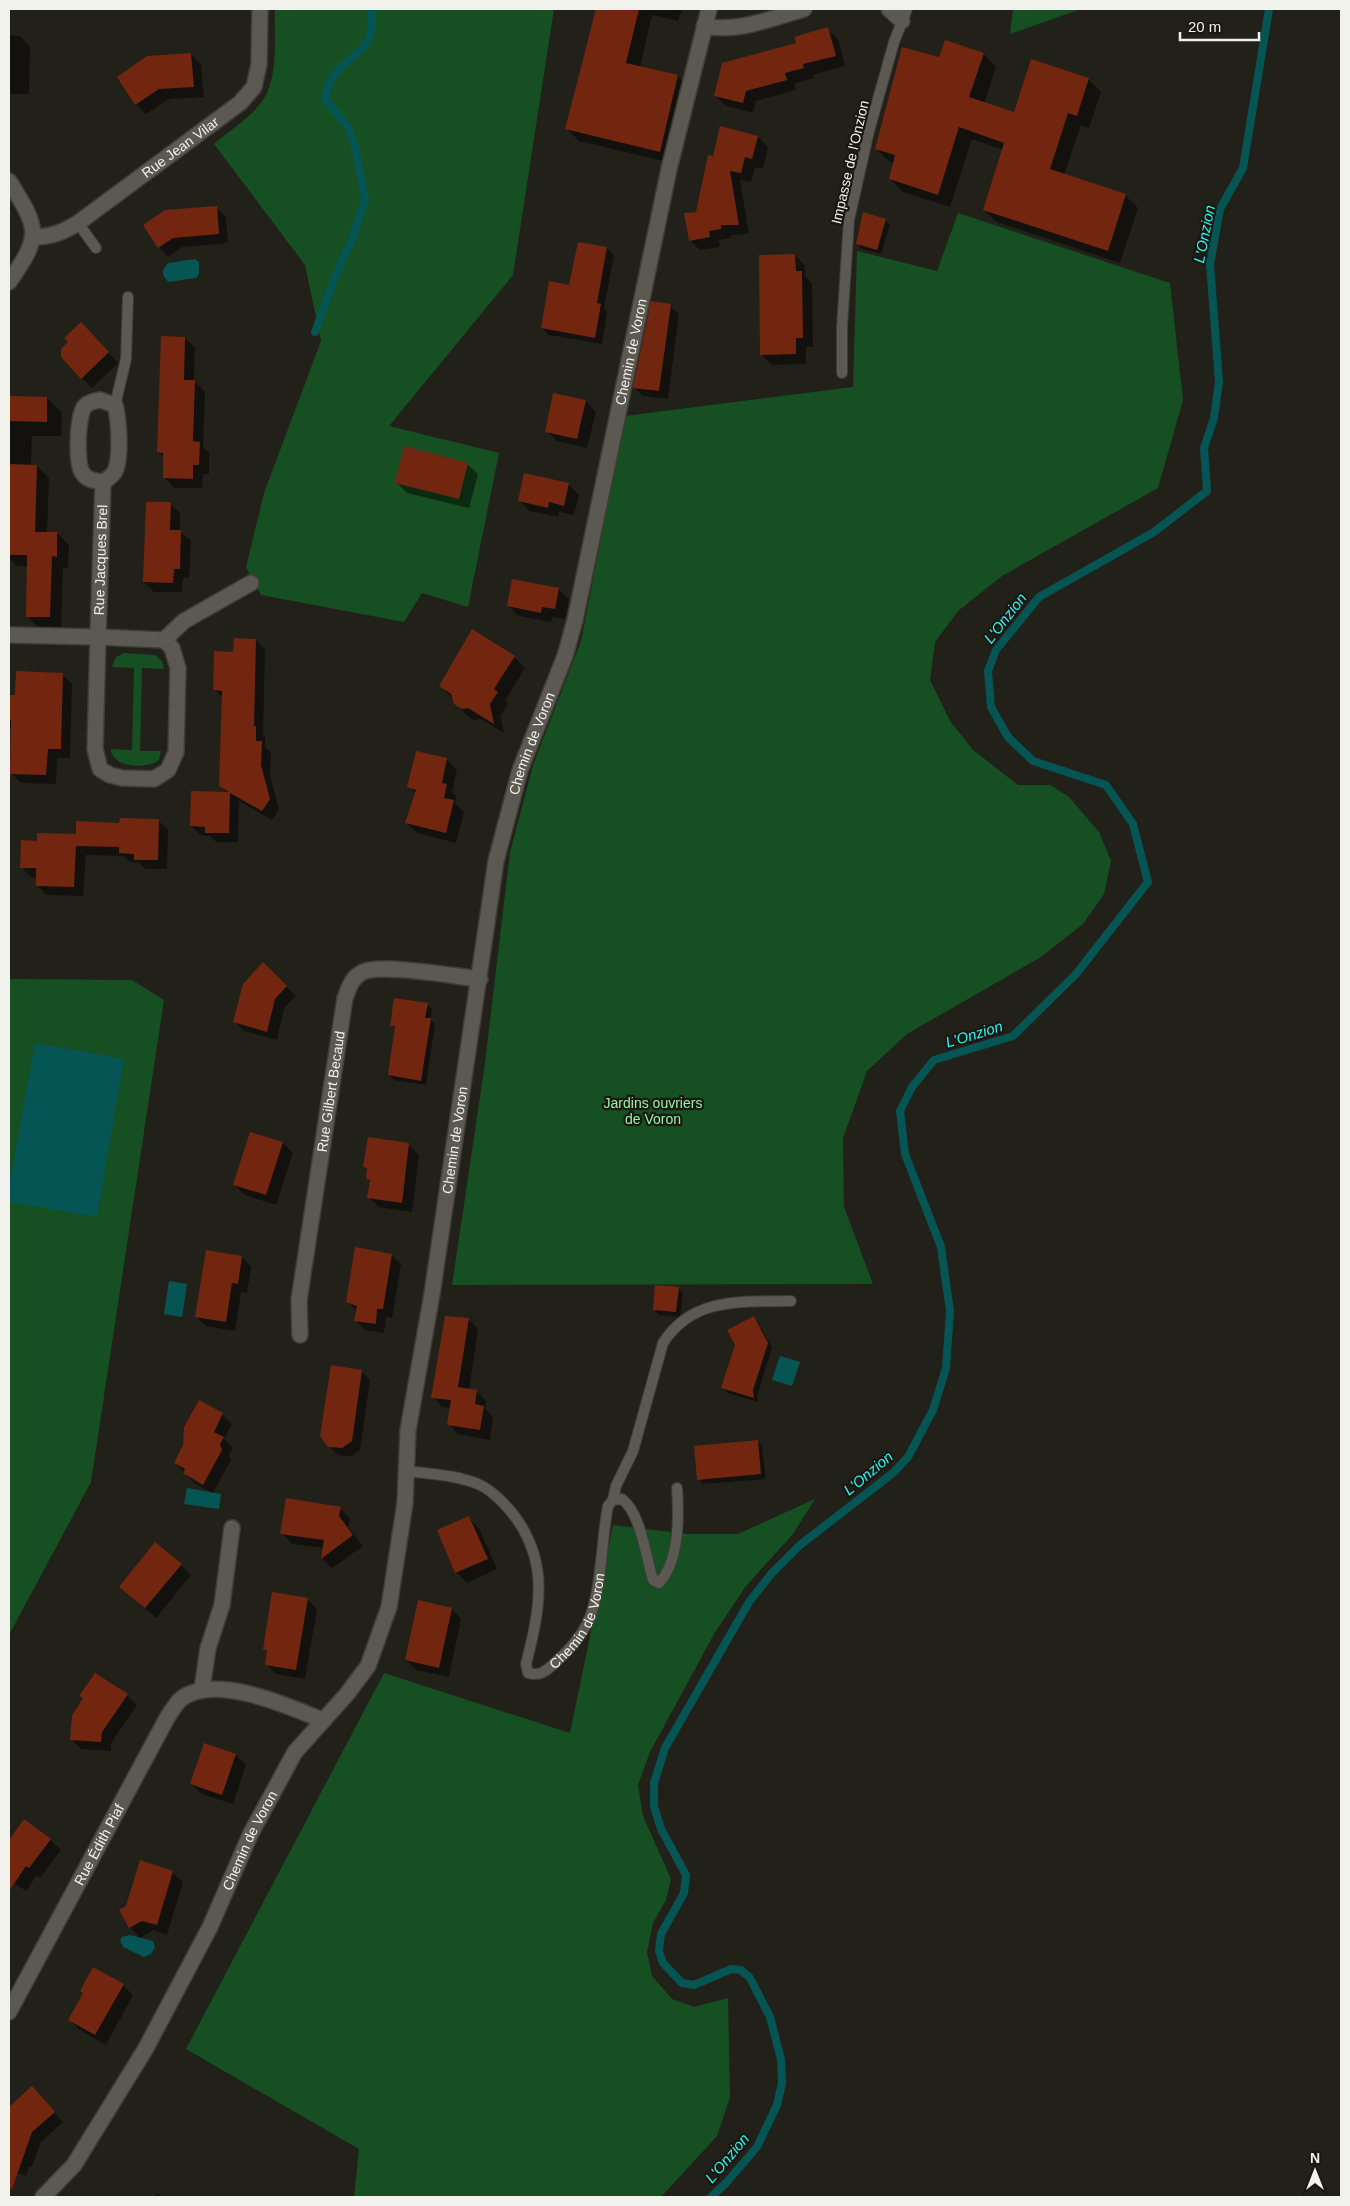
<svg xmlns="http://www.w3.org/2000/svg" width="1350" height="2206" font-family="Arial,sans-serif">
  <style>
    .green { fill: #154f22 }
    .water { fill: #065555 }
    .shadow { fill: #0007 }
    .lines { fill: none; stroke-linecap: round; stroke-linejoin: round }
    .stream { stroke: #065555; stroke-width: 8 }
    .building { fill: #72260f }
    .lane-casing { stroke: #3e3d38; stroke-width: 12 }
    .street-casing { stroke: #3e3d38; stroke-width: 18 }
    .lane { stroke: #5b5951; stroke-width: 10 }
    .street { stroke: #5b5951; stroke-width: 15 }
    .labels { text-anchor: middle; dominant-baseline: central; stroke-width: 4.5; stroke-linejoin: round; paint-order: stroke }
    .street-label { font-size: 14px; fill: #f2f2ec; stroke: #191710 }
    .park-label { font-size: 14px; fill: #96f4a2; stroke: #191710 }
    .water-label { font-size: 15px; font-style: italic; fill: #30f4f4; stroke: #191710 }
  </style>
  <rect width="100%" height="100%" fill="#222119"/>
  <g class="green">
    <path d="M275,9H554L513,275L389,426L499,453L468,607L422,593L404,622L261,595L246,567L264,493L321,341L305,265L214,144C231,129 257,114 267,93C278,69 274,35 275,9Z"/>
    <path d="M1013,9H1081L1010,34Z"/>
    <path d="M958,213L1170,283L1183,400L1158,488L1002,576L958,611L935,642L930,680L950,721L973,750L1018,785H1050L1068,796L1099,832L1111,861L1104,894L1083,924L1041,957L907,1034L867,1071L843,1138L844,1207L873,1284L452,1285L485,1063L510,852L533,765L581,641L625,416L853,387L857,251L937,271Z"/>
    <path d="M124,653L155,655L162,661L164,669L142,668L140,751H161L159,760C148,769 112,769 111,749L132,750L134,668L112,667L116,657Z"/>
    <path d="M9,979L132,980L164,1000L91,1482L9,1635Z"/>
    <path d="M815,1499L793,1534L746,1586L714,1634L650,1752L638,1785L643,1816L671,1879L666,1900L653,1923L647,1952L652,1976L672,1999L694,2007L728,1998L730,2097L717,2136L661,2197H354L359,2149L186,2049L384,1673L570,1733L613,1525L687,1534H738Z"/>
  </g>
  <g class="water">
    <path d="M195,259L199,262V274L196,278L168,282L163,275V270L168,263Z"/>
    <path d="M35,1043L124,1059L97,1217L9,1202V1186Z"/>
    <path d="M169,1281L187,1284L182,1317L164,1314Z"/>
    <path d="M780,1356L800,1362L792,1386L772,1380Z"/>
    <path d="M187,1488L221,1494L219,1509L184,1504Z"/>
    <path d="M130,1935L153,1941L155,1947L151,1954L144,1957L123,1947L120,1940L122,1937Z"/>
  </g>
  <g class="shadow">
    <path d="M608,9H682L678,21L652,15L640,67L678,76L690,88L672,163L579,141L566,128Z"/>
    <path d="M827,29L838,39L845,66L812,75L814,78L794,84L796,90L756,101L753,113L726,106L715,96L798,44Z"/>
    <path d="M9,35L20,36L30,46L29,94H9Z"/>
    <path d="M945,42L984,54L996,67L984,104L1015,114L1088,79L1101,92L1089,128L1081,125L1064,175L1125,195L1138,208L1120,263L997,222L984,210L1003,150L972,139L950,207L903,192L890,179L894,163L889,161L876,149L940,59Z"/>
    <path d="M191,54L201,65L204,97L169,99L146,114L136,104Z"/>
    <path d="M758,137L768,147L763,169L755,167L751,182L740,180L749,234L731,235V238L719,240L720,247L700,250L690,240L714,158Z"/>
    <path d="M216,207L226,217L228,243L182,247L168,257L159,247Z"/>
    <path d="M885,220L890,225L881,254L862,249L857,244Z"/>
    <path d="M579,243L607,248L614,255L604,308L607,312L602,344L549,335L542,328L570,286Z"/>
    <path d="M795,255L805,266V276L812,283L813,347H806V364L772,365L762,355Z"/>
    <path d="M670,306L679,314L668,399L643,396L634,387Z"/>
    <path d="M91,334L118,363L92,388L82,378L70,342Z"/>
    <path d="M185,338L195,348L194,381L205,392L203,447L209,453V474H203L202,488H174L164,477L165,458L158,452Z"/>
    <path d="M9,397L47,398L62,413L61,436H32L31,466H37L49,478L47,533H57L69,545L68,568H63L61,629L39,628L27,616L28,567L17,566L9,558Z"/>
    <path d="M586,401L596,412L587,448L557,441L546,431Z"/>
    <path d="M467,464L478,474L469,508L407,493L396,482Z"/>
    <path d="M568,484L579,495L574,515L559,512L558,517L529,511L519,500Z"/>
    <path d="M170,504L180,513V532L191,541L189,578H183L182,592H154L144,582Z"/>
    <path d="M558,589L569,599L565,619L552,617L551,622L519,616L508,606Z"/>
    <path d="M256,640L265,650L263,734L265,736V747L271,752L270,776L279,809L272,820L239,801L238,842H216L210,836L201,835L191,826L228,793L220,786L223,698L215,690L234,653Z"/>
    <path d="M514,657L525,668L505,701L508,704L500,716L504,733L481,719L474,720L466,715L441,686Z"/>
    <path d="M62,674L72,684L70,758H57L56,784L21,783L11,773L12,729L9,727V697H17Z"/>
    <path d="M447,760L457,770L452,792L456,796L455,803L464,812L456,843L417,833L407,823L416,794L409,786Z"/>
    <path d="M158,820L168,830L167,869H145L139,863L130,862L123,856L86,855L83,896L46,895L37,885V877H31L21,867L38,842L77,835L121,824Z"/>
    <path d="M263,964L296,996L284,1008L277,1040L244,1031L235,1021Z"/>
    <path d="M427,1004L432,1009L430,1020L435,1024L426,1085L394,1080L389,1075L396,1030L392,1025Z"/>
    <path d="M369,1139L409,1145L419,1155L412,1212L379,1207L368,1197L371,1182L367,1178L368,1170L365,1167Z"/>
    <path d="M283,1143L293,1153L276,1205L245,1195L234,1185Z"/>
    <path d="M391,1255L401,1264L392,1318L386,1317L384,1333L365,1330L355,1320L357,1311L348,1302Z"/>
    <path d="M242,1257L251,1267L247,1293L241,1292L235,1331L206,1326L196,1317Z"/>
    <path d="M678,1288L683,1293L680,1317L659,1315L654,1310Z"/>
    <path d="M754,1318L758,1322L772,1348L757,1396L758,1402L728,1393L723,1388Z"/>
    <path d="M468,1319L478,1329L469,1390L476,1391L486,1401L485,1408L493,1417L490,1440L458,1434L449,1424L451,1408L442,1407L433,1397Z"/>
    <path d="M361,1371L370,1380L360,1450L351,1456L338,1455L329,1446Z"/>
    <path d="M222,1414L232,1424L224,1439L233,1448L229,1454L231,1460L213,1493L194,1483L175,1463Z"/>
    <path d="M758,1441L762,1446L766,1479L703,1484L698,1479Z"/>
    <path d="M340,1508L350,1518L348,1527L363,1546L332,1568L322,1559L324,1548L292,1544L282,1533Z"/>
    <path d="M469,1518L479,1528L497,1569L467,1583L456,1572Z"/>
    <path d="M181,1565L191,1575L156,1618L121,1587Z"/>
    <path d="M307,1599L317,1609L305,1679L276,1674L266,1664L268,1653L264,1649Z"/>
    <path d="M452,1609L461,1619L449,1677L416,1670L406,1660Z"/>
    <path d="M127,1695L137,1705L111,1743V1751L81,1749L71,1739Z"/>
    <path d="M236,1755L246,1765L233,1804L202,1794L191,1784Z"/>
    <path d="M24,1821L50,1840L61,1850L40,1878L37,1875L26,1891L9,1879V1842Z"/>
    <path d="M172,1872L183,1882L167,1935L153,1930L140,1938L130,1927L121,1911Z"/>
    <path d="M123,1985L133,1995L106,2045L80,2030L69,2020L84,1994Z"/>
    <path d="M41,2097L63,2122L41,2142L32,2167L29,2166L26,2176L9,2171V2116Z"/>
    <path d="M157,2193L162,2197H154Z"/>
  </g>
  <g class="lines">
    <g class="stream">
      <path d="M315,332L336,274L352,240L365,199L356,151L348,127L325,99C327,93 327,85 331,80C348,51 378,54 371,9"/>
      <path d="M711,2197L726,2183L757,2147L777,2105L782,2083L781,2059L770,2017L750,1978L741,1970L731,1969L694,1985L682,1983L663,1963L659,1951L661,1934L684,1893L686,1875L661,1829L654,1806V1783L665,1748L749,1602L772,1573L800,1545L893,1473L908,1457L933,1410L946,1368L950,1311L941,1247L905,1154L900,1111L912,1087L934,1060L1013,1036L1076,974L1148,882L1133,824L1106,785L1033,761L1008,737L991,707L988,671L996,650L1039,597L1154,532L1207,491L1204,448L1214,418L1219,382L1210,264L1220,209L1243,168L1269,9"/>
    </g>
  </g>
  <g class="building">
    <path d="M596,9H639L626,63L678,75L660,152L565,129Z"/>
    <path d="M828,27L836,56L803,64L804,68L785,73L787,80L746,91L743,103L714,96L722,63L796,43L794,37Z"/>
    <path d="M945,40L984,53L969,97L1014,112L1031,59L1089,78L1077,116L1068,113L1050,169L1126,194L1108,251L983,210L1004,143L959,127L938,195L889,179L895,155L875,149L902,47L939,57Z"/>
    <path d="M191,53L194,87L159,89L135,105L117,77L147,56Z"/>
    <path d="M720,126L758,136L752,159L745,157L741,173L730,171L739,225H721V229L709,231L710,237L689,241L684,213L696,212L708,155L713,156Z"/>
    <path d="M217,206L219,234L173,238L158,248L143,225L165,210Z"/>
    <path d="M863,212L886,219L877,250L856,244Z"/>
    <path d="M578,242L607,247L597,303L601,304L595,338L541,328L549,281L569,285Z"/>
    <path d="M795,254L796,271H802L803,338H796V354L760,355L759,255Z"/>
    <path d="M651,301L671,304L659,391L633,388Z"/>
    <path d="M81,322L109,352L81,379L61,357V349L68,342L64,338Z"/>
    <path d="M161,336L185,337L184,380H195L193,441L200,442L199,465H193V479L163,478V453L157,452Z"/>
    <path d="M553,393L586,400L577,439L545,432Z"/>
    <path d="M9,396L47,397V422L9,421Z"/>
    <path d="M404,446L468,463L459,499L395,483Z"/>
    <path d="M9,464L37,465L35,532H57V557L52,556L50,617H26L27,555H9Z"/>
    <path d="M524,473L569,483L564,506L549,502L548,508L518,501Z"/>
    <path d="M146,502H171L170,530H181L180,569H174L173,583L143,582Z"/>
    <path d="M512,579L559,588L555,609L542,607L541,613L507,606Z"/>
    <path d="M472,629L515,656L494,689L498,692L490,704L494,724L468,708L462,709L454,704L451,694L439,686Z"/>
    <path d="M234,638L256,639L254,726H256V741H262L261,765L270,799L262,811L230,793L229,833H205V827L190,826L191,791L229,792L219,786L222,691L213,690L214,651L233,652Z"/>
    <path d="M16,671L63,673L61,749H48L46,775L10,774L11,720H9V695H15Z"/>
    <path d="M416,751L447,758L442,783L447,784L444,798L454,800L446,833L405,823L416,790L407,787Z"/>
    <path d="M120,818L159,819L158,860H134V854L119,853V847L76,846L74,887L36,886V868H20L21,840L37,841V833L76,834V821L119,823Z"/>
    <path d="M263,962L287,986L275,999L267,1032L233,1022L243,984Z"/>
    <path d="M394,998L428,1003L425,1018H431L421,1081L388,1075L395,1026H390Z"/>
    <path d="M250,1132L283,1142L266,1195L233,1185Z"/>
    <path d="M368,1137L409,1143L402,1203L367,1198L370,1180L366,1179L367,1168L363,1167Z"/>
    <path d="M355,1247L392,1254L383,1309H377L376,1324L354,1321L357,1306L346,1302Z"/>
    <path d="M206,1250L242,1256L238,1284L232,1283L226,1322L195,1317Z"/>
    <path d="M655,1285L679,1287L676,1312L653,1310Z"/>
    <path d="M445,1316L469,1318L458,1387L477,1390L475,1404L484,1406L480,1430L447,1425L451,1400L431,1398Z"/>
    <path d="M754,1316L768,1343L753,1390L754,1398L721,1388L735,1345L727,1330Z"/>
    <path d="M331,1365L362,1370L352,1441L342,1448L328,1447L320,1436Z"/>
    <path d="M199,1400L223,1413L214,1432L224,1437L220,1444L222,1450L203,1485L183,1473L185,1469L174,1463L183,1445L184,1427Z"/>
    <path d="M758,1440L761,1474L697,1480L694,1446Z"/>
    <path d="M286,1498L341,1507L339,1516L353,1535L321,1559L324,1540L280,1534Z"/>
    <path d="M469,1516L488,1559L455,1573L437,1530Z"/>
    <path d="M155,1542L182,1564L145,1608L119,1587Z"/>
    <path d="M272,1592L308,1598L296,1670L265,1665L267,1650H263Z"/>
    <path d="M418,1600L452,1608L439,1668L405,1660Z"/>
    <path d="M95,1673L128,1694L102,1732L101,1742L70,1740L72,1716L83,1698L79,1696Z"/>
    <path d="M204,1743L236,1754L222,1795L190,1784Z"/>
    <path d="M24,1819L51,1839L29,1868L26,1866L9,1891V1840Z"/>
    <path d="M140,1860L173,1871L157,1925L142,1921L129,1928L119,1910L126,1906Z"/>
    <path d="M93,1967L124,1984L95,2035L68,2020L83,1993L80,1991Z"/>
    <path d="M32,2086L55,2112L32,2132L12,2189L9,2188V2107Z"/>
  </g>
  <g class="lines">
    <g class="lane-casing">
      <g id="lane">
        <path d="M78,223L96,248"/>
        <path d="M842,373V327L849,220L869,131L894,42L907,9"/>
        <path d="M115,405L126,359L128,297"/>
        <path id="s1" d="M407,1471C430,1474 456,1475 478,1484C492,1490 504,1503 513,1514C550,1562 540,1609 526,1664L528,1673C542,1677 548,1669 558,1660C570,1649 579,1639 587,1624C602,1594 601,1540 608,1506L613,1500L622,1499C641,1513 646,1558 653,1580L659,1583C680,1561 679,1516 677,1488"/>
        <path d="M613,1500L616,1486L633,1451L663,1343C693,1296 743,1302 791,1301"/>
      </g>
    </g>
    <g class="street-casing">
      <g id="street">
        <path d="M889,9L902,21"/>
        <path d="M704,26C738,33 772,18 804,9"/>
        <path d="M9,181C39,229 42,235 9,282"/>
        <path id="s2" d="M34,237C52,237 63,232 78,223L240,103L254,87L259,64L260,9"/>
        <path d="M100,400L115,405C119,419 121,455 116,469C114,475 108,479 103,482C95,481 86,480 82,472C76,463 77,415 85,406C89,402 94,401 100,400Z"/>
        <path id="s3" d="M9,635L98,637L103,482"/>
        <path d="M98,637L164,640L172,648L178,668L176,752L168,770L154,779L122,778L110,775L100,769L95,749Z"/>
        <path d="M164,640L184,621L251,583"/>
        <path id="s4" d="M300,1335L299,1300L345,998C349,988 351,979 361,973C378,962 457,977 480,979"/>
        <path d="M202,1689L208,1648L222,1605L232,1528"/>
        <path id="s5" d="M9,2012L167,1718C171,1712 176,1703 181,1699C215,1673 288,1706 322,1720"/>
        <path id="s6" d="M43,2197L74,2165L146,2048L210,1927L251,1833L295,1752L347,1694L368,1666L389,1607L405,1503L408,1430L432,1294L496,861L520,770L565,656L575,620L669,169L709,9"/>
      </g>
    </g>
    <use href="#lane" class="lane"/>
    <use href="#street" class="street"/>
  </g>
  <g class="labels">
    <g class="street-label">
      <text stroke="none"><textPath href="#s2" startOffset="174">Rue Jean Vilar</textPath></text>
      <text transform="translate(850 162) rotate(-77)">Impasse de l'Onzion</text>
      <text stroke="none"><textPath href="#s6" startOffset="1971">Chemin de Voron</textPath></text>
      <text stroke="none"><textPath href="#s3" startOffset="166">Rue Jacques Brel</textPath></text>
      <text stroke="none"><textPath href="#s6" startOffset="1566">Chemin de Voron</textPath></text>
      <text stroke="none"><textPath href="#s4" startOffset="246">Rue Gilbert Becaud</textPath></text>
      <text stroke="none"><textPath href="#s6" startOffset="1161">Chemin de Voron</textPath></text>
      <text stroke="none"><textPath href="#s1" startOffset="365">Chemin de Voron</textPath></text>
      <text stroke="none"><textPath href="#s6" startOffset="414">Chemin de Voron</textPath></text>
      <text stroke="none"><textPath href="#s5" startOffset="190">Rue Édith Piaf</textPath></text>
    </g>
    <g class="park-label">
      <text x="653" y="1103">Jardins ouvriers<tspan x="653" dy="16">de Voron</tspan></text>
    </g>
    <g class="water-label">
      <text transform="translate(1204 234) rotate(-79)">L'Onzion</text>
      <text transform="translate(1005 618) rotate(-52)">L'Onzion</text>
      <text transform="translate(974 1034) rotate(-17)">L'Onzion</text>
      <text transform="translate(868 1473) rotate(-40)">L'Onzion</text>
      <text transform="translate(727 2158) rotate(-50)">L'Onzion</text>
    </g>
  </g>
  <rect width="1350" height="2206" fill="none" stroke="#f2f2ec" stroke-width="20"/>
  <g transform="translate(1315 2171)" stroke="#191710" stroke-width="4" paint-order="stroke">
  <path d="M0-4L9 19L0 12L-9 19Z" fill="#f2f2ec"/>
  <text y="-8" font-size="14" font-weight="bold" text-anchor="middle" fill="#f2f2ec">N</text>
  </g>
  <path d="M1180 32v8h79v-8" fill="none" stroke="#f2f2ec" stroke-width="2.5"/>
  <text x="1188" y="32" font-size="15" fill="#f2f2ec" stroke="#191710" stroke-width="4" paint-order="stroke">20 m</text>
</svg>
